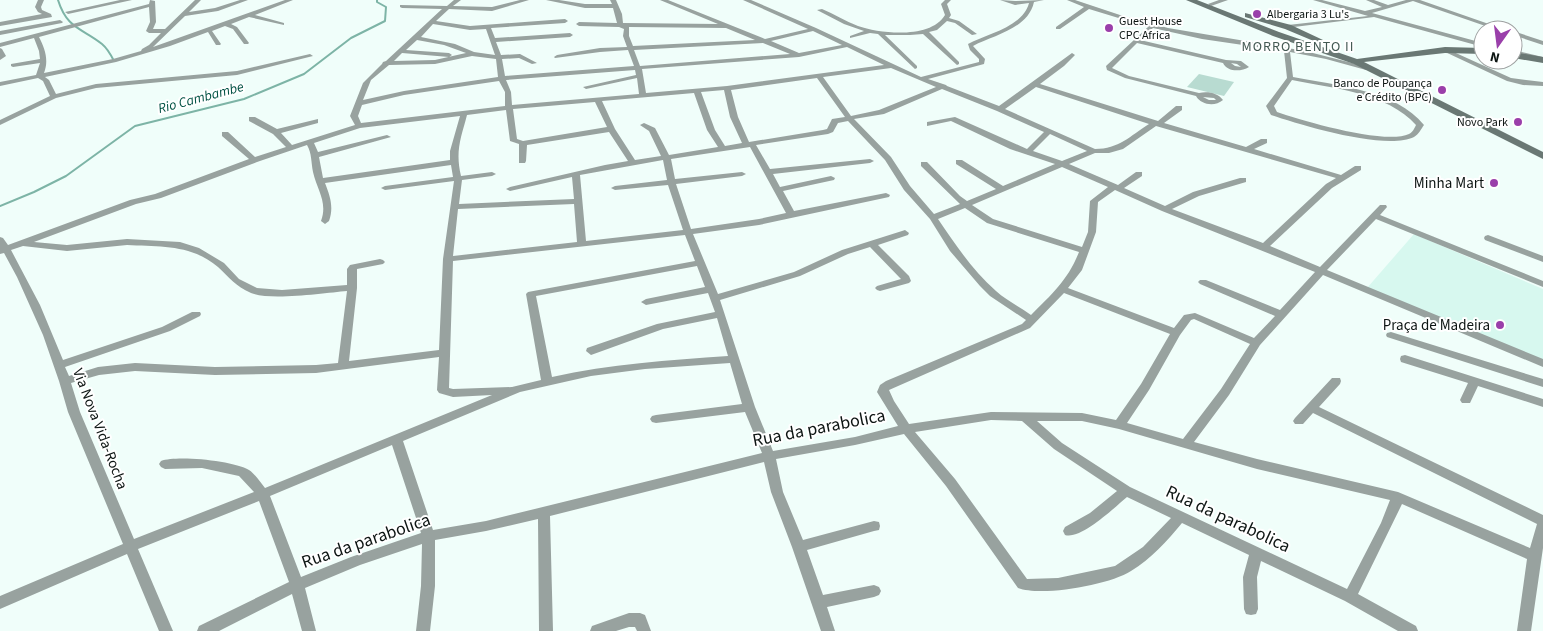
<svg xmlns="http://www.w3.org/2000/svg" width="1543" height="631" font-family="'Source Sans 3',sans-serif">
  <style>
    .built { fill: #d7f8ef }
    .green { fill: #b8dbd1 }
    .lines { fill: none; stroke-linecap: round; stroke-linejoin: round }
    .stream { stroke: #7db4a6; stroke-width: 2 }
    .street { fill: #98a29f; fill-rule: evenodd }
    .secondary { fill: #6a7874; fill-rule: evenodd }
    .poi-dot { fill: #9a3faa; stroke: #fff; stroke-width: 2 }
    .labels { text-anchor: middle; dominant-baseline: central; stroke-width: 4; stroke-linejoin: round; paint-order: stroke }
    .far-poi-label { font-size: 12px; fill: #0d1513; stroke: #fff; text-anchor: start }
    .far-neighbourhood-label { font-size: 14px; letter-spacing: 1px; fill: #445953; stroke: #fff }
    .far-water-label { font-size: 14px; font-style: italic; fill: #005143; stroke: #fff }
    .poi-label { font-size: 15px; fill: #0d1513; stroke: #fff; text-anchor: end }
    .street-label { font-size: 15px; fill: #0d1513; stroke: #fff }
    .near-street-label { font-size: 18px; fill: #0d1513; stroke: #fff }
  </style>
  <rect width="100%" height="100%" fill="#f0fefa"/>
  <path class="built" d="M1414,234L1543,289V361L1367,288Z"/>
  <path class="green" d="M1199,74L1234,82L1224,96L1187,87Z"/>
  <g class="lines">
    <g class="stream">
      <path d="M58,0C67,29 82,28 102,44C108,49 111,55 114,61"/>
      <path d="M0,206L34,192L66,176L135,126L244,99L304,74L351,38L385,21L386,7L377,2V0"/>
    </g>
    <g class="street">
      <path d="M38,0H44L41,7L42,10L51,14L52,17L0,26V22L42,14L38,12L35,7Z"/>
      <path d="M120,0H132L68,14L65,12Z"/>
      <path d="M150,0L155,1L156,22L153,29H165L195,0H201L189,12L215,8L240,0H248L218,11L185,16L153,47L285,0H293L255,15L284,23V25L249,17L231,24L237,27L249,43L248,44H244L233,29L225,26L212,31L221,44L220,45H216L208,32L170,46L116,62L45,77L49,80L56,94L96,84L237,71L310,54L313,56L237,75L96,88L56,98L0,125V120L50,96L43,81L38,78L0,86V82L36,75L40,63L13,67L11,66V64L40,59L39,51L34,38L0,47V43L149,4ZM149,7L150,22L146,31L149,33H161L149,45L142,49L141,51L113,59L44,73C49,60 45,49 39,37Z"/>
      <path d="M454,0H461L453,6L492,7L520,0H529L492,11L449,9L436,21L470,26L565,19L568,21L565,23L491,28L495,38L570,33L573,35L570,37L496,42L501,55L520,54L537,63L532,64L519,58L502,59L505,76L634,66L628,50L600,52L555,58L554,57L557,55L600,48L627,47L623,36L624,29L619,27L579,26L576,24L579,22L617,23L613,8H585L546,0H559L585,4H612L610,0H616L622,14L623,23L718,24L660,0H668L765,39L808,29L743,0H751L816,28L921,77L979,62V59L970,50L968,44C987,34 1023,27 1029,3L1015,5L1000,0L1015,1L1044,0L1034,2C1028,29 994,35 973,46L985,59L984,64L928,79L946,85L947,86L999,106L1072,53L1075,55L1064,66L1040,84L1158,121L1176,106H1182V110L1164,123L1246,147L1261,139H1267V143L1254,149L1341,175L1355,166H1361V170L1332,188L1270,246L1320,267L1380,205H1386L1387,207L1380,215L1543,281V287L1376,219L1327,270L1543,359V367L1323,275L1260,345L1229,395L1194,442L1257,459L1398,492L1530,548L1537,524L1313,413L1303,424H1295L1293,421L1295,418L1332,378H1340L1341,381L1340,384L1319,407L1543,515V548L1531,631H1517L1527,559L1402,504L1358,594L1416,626L1418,631H1398L1345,601L1261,561L1257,577L1258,609L1256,614L1251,615L1246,614L1244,609L1243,577L1249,555L1182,523C1167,541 1151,559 1131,571C1109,585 1042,597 1018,588L946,486L904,434L855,445L776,459L783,492L803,540L874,521L879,522L880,526L879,530L874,531L807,550L823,595L874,585L879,587L881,591L879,595L874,597L827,607L835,631H821L792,547L771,492L764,462L550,516L553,631H539L538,519L486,531L435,540V586L430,631H416L421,586L422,544L360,565L305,588L316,631H302L292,594L219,631H197L199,626L289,582L259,501L138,549L173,631H159L127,554L0,609V596L123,544L68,412L59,381L43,335L17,277L4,253L0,254V237L3,238L8,245L130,200L155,194L249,159L222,136V132H228L255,157L286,147L273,134L249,121V117H255L277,129L318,119V123L281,133L292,145L355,125L350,116L363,83L382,64L383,62L386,61L442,9L402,8L400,7V5L447,6ZM433,24L470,30L486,29L495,55L474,52L455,44L421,37ZM629,27L726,28L755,40L633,46L629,36ZM813,31L842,45L799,53L771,41ZM417,40L444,45L466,53L435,60L394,61L402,53L449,57L452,55L449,53L406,50ZM763,43L790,54L640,66L634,50ZM847,47L884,65L727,86L646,93L642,69L799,57ZM472,56L496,59L498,77L404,91L363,100L371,80L389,65L435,64ZM891,68L936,87L879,110L851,116L823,77ZM635,70L636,75L583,87L586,89L637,78L639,94L512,105L511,92L506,80ZM817,78L845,117L832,119L827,129L823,130L749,142L738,117L731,90ZM499,81L505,92V106L361,123L358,116L362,105L404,95ZM1036,87L1149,124C1130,136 1119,149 1095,149L1005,109ZM942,89L997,111L1044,132L1027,149L955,117L927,122V126L951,121L1010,149L1055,164L1003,186L962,160H956V164L996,189L967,201L960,196L927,162H921V166L960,204L934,214L910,186L891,157L854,119L884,114ZM724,90L730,117L742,143L725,146L715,130L701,92ZM694,93L707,130L718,147L669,155L655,128L644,123L640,125L649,131L661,156L635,160L615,129L602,101ZM595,102L607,127L523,141L517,139L513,109ZM506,110L510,141L519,144V163H525L526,161L527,145L609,132L628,161L605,165L510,187L506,189L510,191L572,177L574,199L459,204L462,180L492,176L496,174L492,172L461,176C455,151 461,138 467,115ZM460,116L450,151V160L323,178L319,157L391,137L387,135L318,152L314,143L360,128ZM848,121L885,160L904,190L930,219L950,251L980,286L990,296L1026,320L1022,324L886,381L880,385L877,392L898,426L855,437L773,451L755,407L720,300L800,276L848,254L870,247L901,279L877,286L875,288L877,290L880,291L909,283L911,281L909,276L878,245L908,235L909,233L905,230L902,231L842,250L794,272L718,294L693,234L759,225L889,197L890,195L886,193L794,211L783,191L834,180L835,178L831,176L780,187L773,174L870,163L874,161L870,159L770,169L756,145L828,134L833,132L838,123ZM1156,126L1336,178L1326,184L1263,243L1172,209L1199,196L1246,182V178H1240L1193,192L1165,206L1124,188L1142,176V172H1136L1118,185L1069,164L1095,153H1109L1123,149ZM1050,134L1087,151L1062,161L1033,151ZM307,145C312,154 311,162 313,172C317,190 328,202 321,221L325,224L329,221C334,207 330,196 325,183L451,165L453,177L385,186L381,188L385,190L454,181L443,259L439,350L349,361L357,288V269L383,264L385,262L383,260L380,259L350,265L347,269V285L282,290L257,288L239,279L224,263L199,248L180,242L127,239L67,245L34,242L136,204L161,198L257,162ZM750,147L786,213L759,219L691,229L676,184L742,176L746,174L742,172L675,179L671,159ZM663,160L667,180L615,186L611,188L615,190L668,185L683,230L586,241L580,175ZM1062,167L1108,187L1090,201L1088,232L1082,247L993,219L972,205ZM1115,190L1162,211L1315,272L1280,310L1206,280H1200L1198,282L1200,284L1275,316L1254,338L1195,313L1184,315L1174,328L1068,288L1082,270L1096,232L1098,202ZM574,204L577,242L453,256L458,209ZM965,208L987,223L1079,252C1068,280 1052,294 1031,315C1020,307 1006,300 996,291C973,271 955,244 938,219ZM685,235L695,261L528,292L526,294L541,380L512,387L453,389L449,388L453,261ZM127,245C160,247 191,244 218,267C230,278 235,286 251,293C270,301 325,293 347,291L338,363L316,365L215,367L135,363L98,367L69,376L65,367L170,331L200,316L201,314L200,312H192L162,327L63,360L40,305L11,250L23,246L67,251ZM697,266L705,287L646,299L641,302L646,305L708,293L715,312L657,324L587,348L586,351L591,355L663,329L717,318L728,356C669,360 610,364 552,377L536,296ZM1064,293L1170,334L1141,384L1116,420L1082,413L991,412L909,424L894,401L889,390L1030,328ZM1194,319L1250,344L1221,389L1183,439L1127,423L1149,390L1180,335L1191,320ZM439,357L437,390L439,393L453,397L492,395L265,488C260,482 255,474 249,470C234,461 178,455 161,461L159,464L161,467L165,469L202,468L239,476L254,492L134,539L80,412L71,383L99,375L135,371L215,375L316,373ZM730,363L742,404L656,415L652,416L650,419L652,422L656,423L745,412L762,453L486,521L433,530L403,441L520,392L591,376L645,369ZM991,420L1022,421L1054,449L1117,491L1090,513L1065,527L1063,531L1065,535C1081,540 1115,507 1127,497L1171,518L1143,547L1115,566L1058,578L1027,579L955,479L915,432ZM1037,421H1082L1119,429L1257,469L1390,500L1381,523L1347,589L1130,487L1062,443ZM392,445L421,533L351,557L301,577L270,496Z"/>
      <path d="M945,0H951L947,4L951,15L949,18L959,21L977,34L972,35L955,23L947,21L937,30L929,32L959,62V64L957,65L923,34L910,35H885L917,66V68L915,69L878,34L870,33L850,38V36L864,31L844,24L817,10L822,9C834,14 845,21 858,26C881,34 931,39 945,15L941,4Z"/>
      <path d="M1067,0H1075L1120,15L1168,28L1305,51L1368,67V69L1366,70L1326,59L1290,52L1293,77C1335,85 1396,90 1424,125C1421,129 1419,134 1414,137C1386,151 1301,125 1271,115L1266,106L1287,78L1284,51L1202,39L1153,28L1140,40L1226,60L1241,61L1249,67C1241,72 1227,72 1223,63L1137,43L1112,68L1129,76L1199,93C1208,91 1218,93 1223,100C1215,107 1201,105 1196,96L1125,78L1107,70L1106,66L1148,27L1089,9L1060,29H1056V27L1084,7ZM1231,63L1237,64L1241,67L1235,66ZM1292,80C1332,88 1388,93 1416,125C1414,129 1413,132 1409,134C1385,145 1303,121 1277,112L1274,106ZM1203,97L1214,98L1216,100H1209Z"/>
      <path d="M1219,0H1228L1211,6L1208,4Z"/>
      <path d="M1313,0H1322L1365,11L1382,7L1366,0H1374L1388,5L1406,0H1420L1506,30H1497L1413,1L1372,13L1483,43V47L1374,17L1286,28L1285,27L1288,25L1368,16Z"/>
      <path d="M60,20L63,22L62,23L0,35V31Z"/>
      <path d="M1513,31L1543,41V45L1513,35Z"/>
      <path d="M0,48L2,49L6,56L0,60Z"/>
      <path d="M1443,49H1447L1511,78L1543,82V86L1523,85L1507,81L1443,51Z"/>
      <path d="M1513,50L1543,57V61L1513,54Z"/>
      <path d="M1488,235L1543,256V262L1485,240L1484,238L1485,236Z"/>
      <path d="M1391,332L1543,379V387L1387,337L1386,335L1387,333Z"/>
      <path d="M1405,355L1543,399V407L1478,386L1470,403H1462L1460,400L1468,383L1401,362L1400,359L1401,356Z"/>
      <path d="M629,613H640L645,615L651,631H637L635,627H629L616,631H590L592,626Z"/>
    </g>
    <g class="secondary">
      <path d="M1186,0H1197L1279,32L1357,59L1445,47L1483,48V54L1445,53L1364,62L1543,152V159L1354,64L1273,36Z"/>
      <path d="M1245,13L1291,25L1323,40L1316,42L1285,29L1245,17Z"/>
      <path d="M1513,52L1543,57V63L1513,58Z"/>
    </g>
  </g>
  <g class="poi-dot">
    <circle cx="1257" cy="14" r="5"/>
    <circle cx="1109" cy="28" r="5"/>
    <circle cx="1442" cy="90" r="5"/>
    <circle cx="1518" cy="122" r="5"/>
    <circle cx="1494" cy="183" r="5"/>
    <circle cx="1500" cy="325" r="5"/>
  </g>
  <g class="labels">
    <g class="far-poi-label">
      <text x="1267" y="14">Albergaria 3 Lu's</text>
      <text x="1119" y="21">Guest House<tspan x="1119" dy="14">CPC Africa</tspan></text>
      <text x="1432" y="83" text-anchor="end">Banco de Poupança<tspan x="1432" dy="14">e Crédito (BPC)</tspan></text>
      <text x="1508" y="122" text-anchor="end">Novo Park</text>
    </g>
    <g class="far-neighbourhood-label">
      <text x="1298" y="47">MORRO BENTO II</text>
    </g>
    <g class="far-water-label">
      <text transform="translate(201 98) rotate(-15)">Rio Cambambe</text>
    </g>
    <g class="poi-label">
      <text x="1484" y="183">Minha Mart</text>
      <text x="1490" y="325">Praça de Madeira</text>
    </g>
    <g class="street-label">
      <text transform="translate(100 429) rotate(69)">Via Nova Vida-Rocha</text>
    </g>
    <g class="near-street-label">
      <text transform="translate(819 428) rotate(-11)">Rua da parabolica</text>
      <text transform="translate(1228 519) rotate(25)">Rua da parabolica</text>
      <text transform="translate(366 541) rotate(-19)">Rua da parabolica</text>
    </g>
  </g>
  <g transform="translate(1498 45) rotate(194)"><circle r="24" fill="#ffffff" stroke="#9ea1a1"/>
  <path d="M0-4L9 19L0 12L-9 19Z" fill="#9a3faa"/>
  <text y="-8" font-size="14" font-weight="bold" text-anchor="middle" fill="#0d1513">N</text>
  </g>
</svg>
